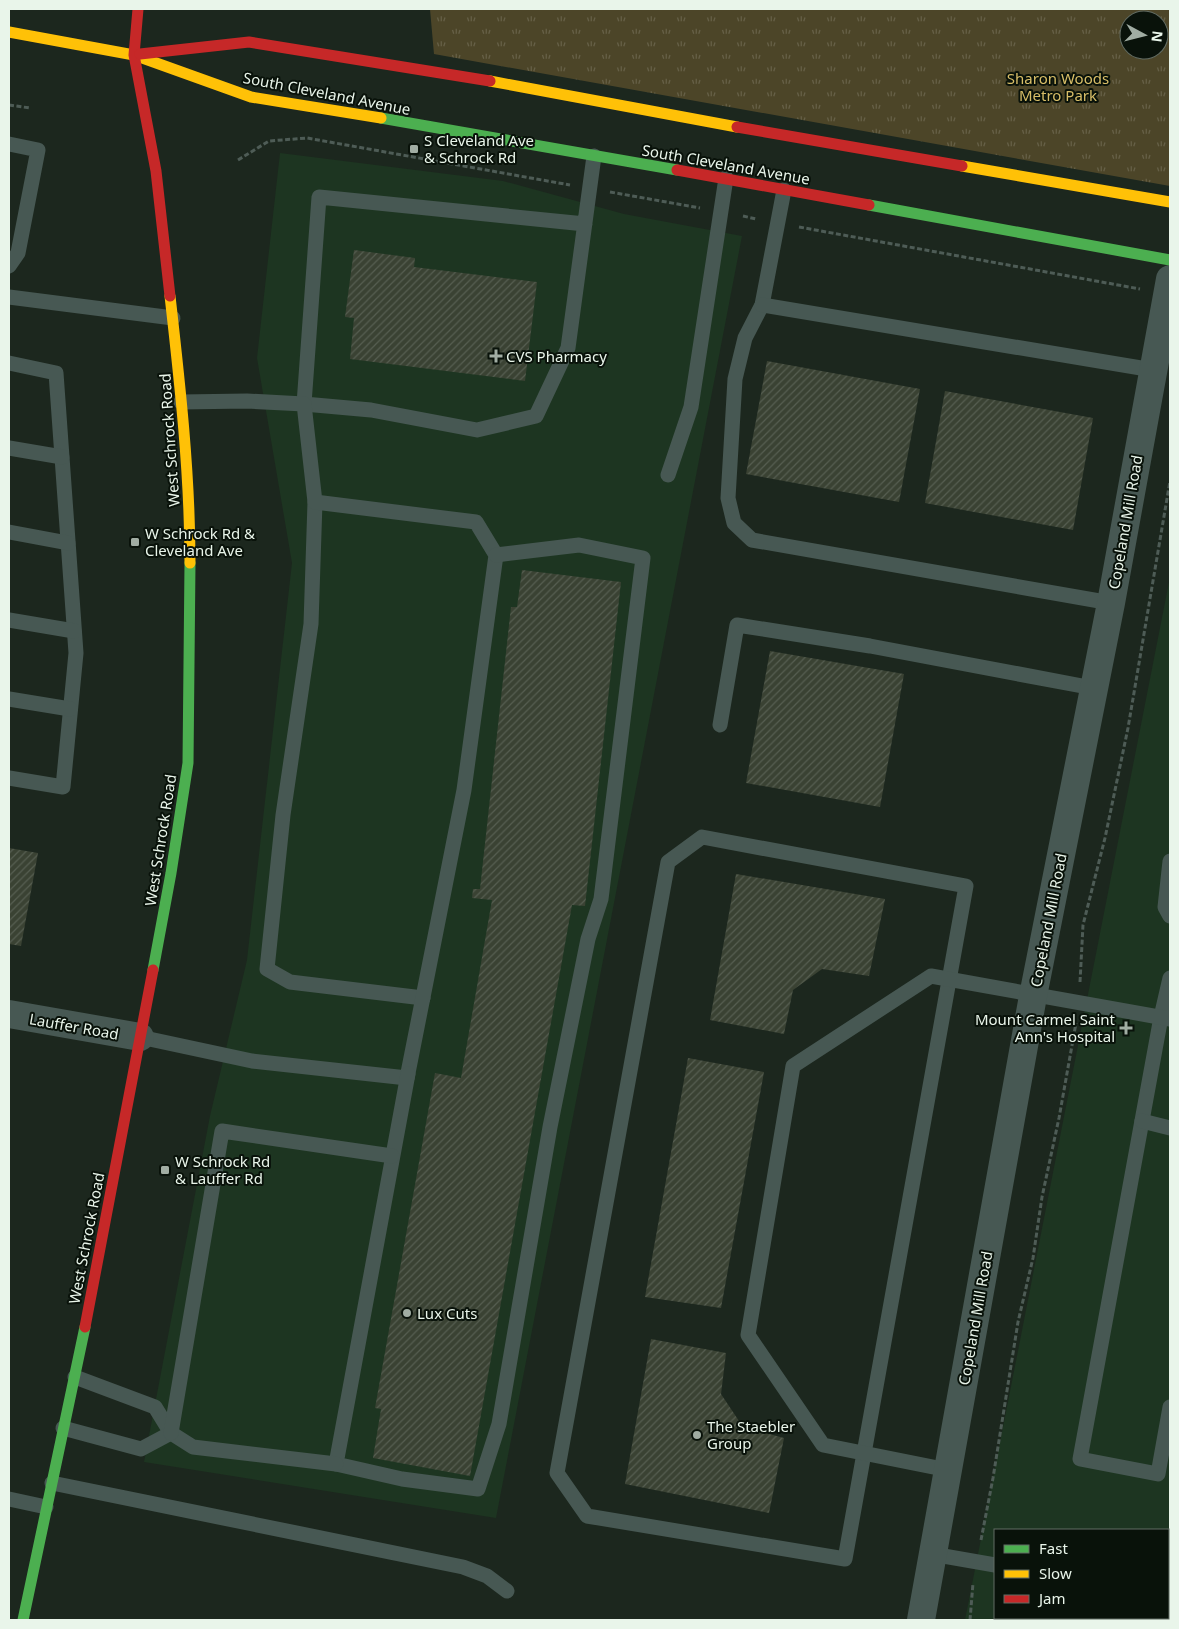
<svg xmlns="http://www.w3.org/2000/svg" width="1179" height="1629" font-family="'Noto Sans',sans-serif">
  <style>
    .built { fill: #1d3521; fill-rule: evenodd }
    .grass { fill: url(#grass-tufts); fill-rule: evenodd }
    .building { fill: url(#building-hatch) }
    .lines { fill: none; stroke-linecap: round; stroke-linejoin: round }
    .path { stroke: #4e5c56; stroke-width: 3; stroke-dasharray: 5 2.5; stroke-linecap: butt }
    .lane { stroke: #475853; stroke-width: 15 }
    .street { stroke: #475853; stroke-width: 28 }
    .fast { stroke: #4caf50; stroke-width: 11 }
    .slow { stroke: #ffc107; stroke-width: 11 }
    .jam { stroke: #c62828; stroke-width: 11 }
    .poi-dot { fill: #a1ada3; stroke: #09120a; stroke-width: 2 }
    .labels { text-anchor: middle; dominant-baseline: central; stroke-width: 4; stroke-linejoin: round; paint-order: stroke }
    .park-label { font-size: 15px; fill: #d8be68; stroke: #09120a }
    .street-label { font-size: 15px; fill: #e9f5ea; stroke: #09120a }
    .poi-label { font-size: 15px; fill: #e9f5ea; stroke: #09120a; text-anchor: start }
  </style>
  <defs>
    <pattern id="grass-tufts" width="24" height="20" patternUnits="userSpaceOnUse" patternTransform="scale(1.25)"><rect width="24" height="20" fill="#4c4528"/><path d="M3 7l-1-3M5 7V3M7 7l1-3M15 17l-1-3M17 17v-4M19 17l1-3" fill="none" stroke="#666047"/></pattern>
    <pattern id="building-hatch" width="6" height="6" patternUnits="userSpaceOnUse" patternTransform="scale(1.25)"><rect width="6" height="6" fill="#3a4233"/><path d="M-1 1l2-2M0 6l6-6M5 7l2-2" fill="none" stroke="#565e51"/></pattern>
  </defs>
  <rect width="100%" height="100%" fill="#1c271e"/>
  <g class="built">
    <path d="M280,153L503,181L624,214L742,236L496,1518L144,1462L210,1116L247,960L292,563L257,358Z"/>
    <path d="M1170,577V1620H965L993,1478ZM995,1530H1168V1618H995Z"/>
  </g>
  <path class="grass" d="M430,9H1170V186L434,54ZM1129,20H1159V50H1129Z"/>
  <g class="building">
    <path d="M354,250L415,258L414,267L537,282L525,381L350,359L354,318L345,317Z"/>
    <path d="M767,361L920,389L899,502L746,474Z"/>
    <path d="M945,391L1093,418L1073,530L925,503Z"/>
    <path d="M522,570L621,582L585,906L572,905L470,1476L373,1458L381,1409L375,1408L435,1073L461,1078L492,900L472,898L473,889H480L511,607H517Z"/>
    <path d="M770,651L904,674L880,807L746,783Z"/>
    <path d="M9,848L38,853L21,946L9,944Z"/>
    <path d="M736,874L885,899L869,976L822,969L793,990L784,1034L710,1020Z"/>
    <path d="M688,1058L764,1072L721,1308L645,1297Z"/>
    <path d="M651,1339L726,1353L721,1394L743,1427L784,1438L769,1513L625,1484Z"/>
  </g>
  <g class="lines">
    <g class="path">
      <path d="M9,105L30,108"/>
      <path d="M238,160L269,141L307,138L570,185"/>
      <path d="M610,192L700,208"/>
      <path d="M743,216L756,219"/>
      <path d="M799,227L1140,289"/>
      <path d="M1080,982L1083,925L1105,838L1128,728L1170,481"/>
      <path d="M981,1540L993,1478L1018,1322L1033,1258L1042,1197L1059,1118L1076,1023"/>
      <path d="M970,1620L973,1583"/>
    </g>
    <g class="lane">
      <path d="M9,144L38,150L18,253L9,266"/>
      <path d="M784,190L762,305L745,338L735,379L728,498L734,523L752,540L1111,603"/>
      <path d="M585,224L319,197L304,404L371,410L477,430L536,416L568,348L594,156"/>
      <path d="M9,297L173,318"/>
      <path d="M762,305L1153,370"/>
      <path d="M9,363L56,373L76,653L63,787L9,778"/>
      <path d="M9,448L62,457"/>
      <path d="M668,475L691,407L726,178"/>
      <path d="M315,502L311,624L283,815L267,969L290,982L423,998"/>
      <path d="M9,532L68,543"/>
      <path d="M9,620L74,631"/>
      <path d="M9,699L70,709"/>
      <path d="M720,725L737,625L870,646L1093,688"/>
      <path d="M702,837L966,886L845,1559L587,1516L557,1473L668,862Z"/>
      <path d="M1170,861L1165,907L1170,916"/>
      <path d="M1170,978L1161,1017L1080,1459L1158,1474L1170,1407"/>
      <path d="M140,1037L252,1061L407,1078L464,790L496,555L476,522L315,502L304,404L247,401L181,402"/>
      <path d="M408,1074L336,1464L402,1479L478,1489L499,1424L550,1127L588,939L601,899L643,558L579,545L496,555"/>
      <path d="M1142,1121L1170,1128"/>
      <path d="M75,1377L155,1407L171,1433L193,1447L336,1464"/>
      <path d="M63,1428L141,1449L171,1433"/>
      <path d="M171,1433L222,1131L392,1156"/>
      <path d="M948,1470L823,1445L748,1335L793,1066L931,976L1170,1019"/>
      <path d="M52,1483L463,1567L487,1576L507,1591"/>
      <path d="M9,1499L46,1507"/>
      <path d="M932,1554L995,1565"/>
      <path d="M1168,1596L1170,1597"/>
    </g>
    <g class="street">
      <path d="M9,1014L140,1037"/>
      <path d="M921,1620L1033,996L1111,603L1170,279"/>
    </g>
    <g class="fast">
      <path d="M381,118L677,170"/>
      <path d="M869,205L1170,260"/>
      <path d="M153,970L171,873L188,763L190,563"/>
      <path d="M23,1620L85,1327"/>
    </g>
    <g class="slow">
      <path d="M9,32L134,55L251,97L381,118"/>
      <path d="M490,81L737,127"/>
      <path d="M962,166L1170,202"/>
      <path d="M170,296C180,384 190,474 190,563"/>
    </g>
    <g class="jam">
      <path d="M138,9L134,55L156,171L170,296"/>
      <path d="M140,54L249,42L490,81"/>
      <path d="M737,127L962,166"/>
      <path d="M677,170L869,205"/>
      <path d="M85,1327L153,970"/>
    </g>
  </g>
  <g class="poi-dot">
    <rect x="409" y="144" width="10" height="10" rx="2.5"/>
    <path d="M493.5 348.5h5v5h5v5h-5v5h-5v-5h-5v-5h5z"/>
    <rect x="130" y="537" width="10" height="10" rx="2.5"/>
    <path d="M1123.5 1020.5h5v5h5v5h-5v5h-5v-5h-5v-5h5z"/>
    <rect x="160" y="1165" width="10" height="10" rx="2.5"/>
    <circle cx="407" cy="1313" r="5"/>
    <circle cx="697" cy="1435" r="5"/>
  </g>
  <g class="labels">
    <g class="park-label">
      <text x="1058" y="78">Sharon Woods<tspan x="1058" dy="17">Metro Park</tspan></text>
    </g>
    <g class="street-label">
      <text transform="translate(327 93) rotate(11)">South Cleveland Avenue</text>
      <text transform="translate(726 164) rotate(10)">South Cleveland Avenue</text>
      <text transform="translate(169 440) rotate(-94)">West Schrock Road</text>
      <text transform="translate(1125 522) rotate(-80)">Copeland Mill Road</text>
      <text transform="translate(160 840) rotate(-81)">West Schrock Road</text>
      <text transform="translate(1048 920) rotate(-79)">Copeland Mill Road</text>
      <text transform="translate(74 1026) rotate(10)">Lauffer Road</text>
      <text transform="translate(86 1238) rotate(-79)">West Schrock Road</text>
      <text transform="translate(975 1318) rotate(-80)">Copeland Mill Road</text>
    </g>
    <g class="poi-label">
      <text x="424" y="140">S Cleveland Ave<tspan x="424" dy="17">&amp; Schrock Rd</tspan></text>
      <text x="506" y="356">CVS Pharmacy</text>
      <text x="145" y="533">W Schrock Rd &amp;<tspan x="145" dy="17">Cleveland Ave</tspan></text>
      <text x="1115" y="1019" text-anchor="end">Mount Carmel Saint<tspan x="1115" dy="17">Ann's Hospital</tspan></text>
      <text x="175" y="1161">W Schrock Rd<tspan x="175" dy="17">&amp; Lauffer Rd</tspan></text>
      <text x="417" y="1313">Lux Cuts</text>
      <text x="707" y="1426">The Staebler<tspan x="707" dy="17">Group</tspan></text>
    </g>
  </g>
  <rect width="1179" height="1629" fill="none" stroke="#e9f5ea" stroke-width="20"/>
  <rect x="994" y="1529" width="175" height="90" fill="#09120a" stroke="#636d64"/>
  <rect x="1004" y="1545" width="25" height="8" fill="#4caf50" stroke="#636d64"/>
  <text x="1039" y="1554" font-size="15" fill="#e9f5ea">Fast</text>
  <rect x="1004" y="1570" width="25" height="8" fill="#ffc107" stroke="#636d64"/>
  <text x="1039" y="1579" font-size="15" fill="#e9f5ea">Slow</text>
  <rect x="1004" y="1595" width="25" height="8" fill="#c62828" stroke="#636d64"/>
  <text x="1039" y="1604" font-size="15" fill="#e9f5ea">Jam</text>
  <g transform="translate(1144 35) rotate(97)"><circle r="24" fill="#09120a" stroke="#636d64"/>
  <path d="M0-4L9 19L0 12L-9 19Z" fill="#a1ada3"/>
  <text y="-8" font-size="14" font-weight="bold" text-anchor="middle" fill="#e9f5ea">N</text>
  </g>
</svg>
